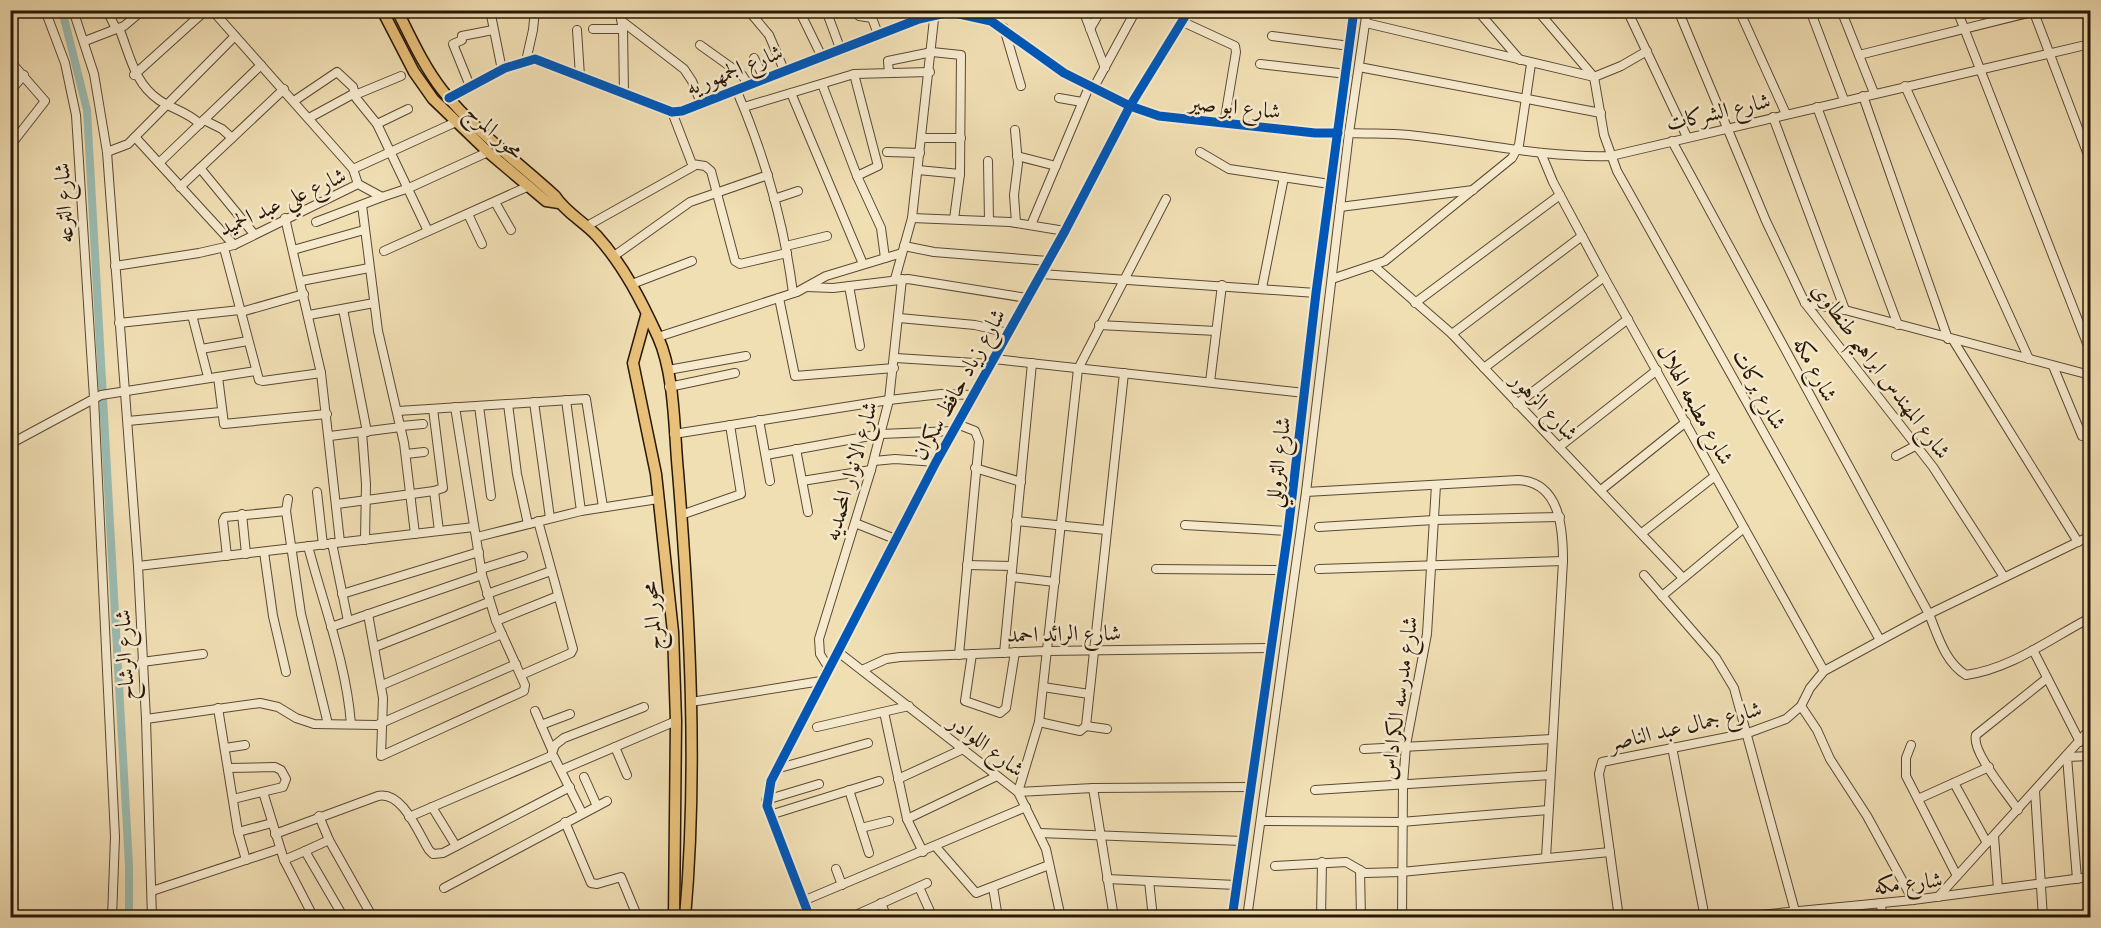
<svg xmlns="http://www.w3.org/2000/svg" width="2101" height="928" font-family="'Gentium Book Plus',Amiri,serif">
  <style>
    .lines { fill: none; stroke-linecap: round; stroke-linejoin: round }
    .canal { stroke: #9bbcb2; stroke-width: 8 }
    .minor-casing { stroke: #5a4932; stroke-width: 10 }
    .major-casing { stroke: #271706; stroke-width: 13 }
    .minor { stroke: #f6eace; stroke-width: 8 }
    .major { stroke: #e8c07a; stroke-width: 10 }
    .cycleway-casing { stroke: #f6eace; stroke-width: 13 }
    .cycleway { stroke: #0057b8; stroke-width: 9 }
    .labels { text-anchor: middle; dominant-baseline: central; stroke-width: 5; stroke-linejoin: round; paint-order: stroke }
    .street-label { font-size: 22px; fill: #271706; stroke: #f6eace }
  </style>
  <rect width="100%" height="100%" fill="#f1dfb4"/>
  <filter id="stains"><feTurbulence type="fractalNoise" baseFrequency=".00333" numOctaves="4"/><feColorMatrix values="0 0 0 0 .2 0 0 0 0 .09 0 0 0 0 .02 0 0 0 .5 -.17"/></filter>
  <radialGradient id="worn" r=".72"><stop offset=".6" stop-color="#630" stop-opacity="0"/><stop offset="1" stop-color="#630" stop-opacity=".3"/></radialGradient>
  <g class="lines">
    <path class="canal" d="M62,10L87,110L129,865V918"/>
    <g class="minor-casing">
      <g id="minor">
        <path d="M45,10L65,63L76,115L94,398L115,837L112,918"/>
        <path d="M73,10L94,74L107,152L138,566L146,719L152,918"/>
        <path d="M107,10L116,29"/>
        <path d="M212,10L353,169L358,184"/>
        <path d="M490,10L502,70"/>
        <path d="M619,10L623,29L624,93"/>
        <path d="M748,10L769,35L784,70"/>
        <path d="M799,10L821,55"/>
        <path d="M826,10L840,48"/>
        <path d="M856,10L859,16L872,18L878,34"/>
        <path d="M1083,10L1105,68"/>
        <path d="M1249,10L1251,11"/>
        <path d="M1477,10L1520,60"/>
        <path d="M1537,10L1594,77L1604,135L1617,171L1880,640"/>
        <path d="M1627,10L1687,137"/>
        <path d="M1678,10L1766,221L1805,303L1933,467L2004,577"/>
        <path d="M1739,10L1786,114"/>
        <path d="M1810,10L1844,100"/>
        <path d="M1841,10L1874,93"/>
        <path d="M1957,10L2090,351"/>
        <path d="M2033,10L2090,160"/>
        <path d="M623,22L684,69L692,81L701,103"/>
        <path d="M1183,22L1235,46L1236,52L1224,124"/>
        <path d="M1366,23L1594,77L1621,66L1647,51"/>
        <path d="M119,28C130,55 134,83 159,100C174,110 186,111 200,124"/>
        <path d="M1004,28L1021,86"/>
        <path d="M593,29H623"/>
        <path d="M1090,29L1101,10"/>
        <path d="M577,30L580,76"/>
        <path d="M1272,36L1350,46"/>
        <path d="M85,41L124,26L143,10"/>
        <path d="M700,45L742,75L748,84"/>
        <path d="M1859,55L2040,10"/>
        <path d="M754,58L764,78"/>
        <path d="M10,61L45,101L10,146"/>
        <path d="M526,61L533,30L535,10"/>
        <path d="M1260,64L1347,74"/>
        <path d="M1359,67L1601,113"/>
        <path d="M889,73L888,61L932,52L961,55L960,174L954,219"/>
        <path d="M854,74L878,166L857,176"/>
        <path d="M134,75L206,10"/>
        <path d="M822,84L857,176L881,228L885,258"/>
        <path d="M470,86L453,44L462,40V36L493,30"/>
        <path d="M1905,86L2029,359"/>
        <path d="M736,89C764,154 784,223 793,293"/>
        <path d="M1093,89L1136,10"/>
        <path d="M10,91L24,75"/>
        <path d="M791,93L863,264"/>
        <path d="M355,95L401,76"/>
        <path d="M1863,96L1948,339"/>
        <path d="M449,98L505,68L535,59L672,112L682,111L919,19L950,12L991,21L1064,73L1130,106L1159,116L1315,133H1338"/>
        <path d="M1059,98L1082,102"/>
        <path d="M294,101L337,72L353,87L356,98L377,124L428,231"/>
        <path d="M744,107L854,74L930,72"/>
        <path d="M1817,107L1898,325"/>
        <path d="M672,112L692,164L705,166L711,171L735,261L740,264L787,253"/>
        <path d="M1773,117L1845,310"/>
        <path d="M309,118L355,93"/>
        <path d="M204,120L222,129L232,138"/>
        <path d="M377,124L408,109"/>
        <path d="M1015,130L1018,163L1014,195L1016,223"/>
        <path d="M1349,133C1369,134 1389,133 1409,135C1477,142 1542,158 1611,156L2090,44"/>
        <path d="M135,137L234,245"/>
        <path d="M922,138H961"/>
        <path d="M1672,141L1929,614C1938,636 1945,662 1966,675C2011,669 2051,638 2090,618"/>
        <path d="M107,152L128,144L235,36"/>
        <path d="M887,152L920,153"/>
        <path d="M1200,152L1229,169L1330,184"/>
        <path d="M1541,153L1553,182L1604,277L1824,671"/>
        <path d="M1017,156L1056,166"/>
        <path d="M988,161L989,221"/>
        <path d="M159,163L261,65"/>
        <path d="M200,168L254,234"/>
        <path d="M353,169L456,122"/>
        <path d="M918,170L960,174"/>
        <path d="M180,187L284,89"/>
        <path d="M774,199L798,191"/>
        <path d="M495,202L511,230"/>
        <path d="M362,205L378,331L404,443L415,534"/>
        <path d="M1340,207L1473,190"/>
        <path d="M468,214L482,244"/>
        <path d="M285,218L321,373L340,542"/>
        <path d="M912,218L1010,222L1065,231"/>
        <path d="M316,222L382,197"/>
        <path d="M1031,225L1089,87"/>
        <path d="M587,226L694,166"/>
        <path d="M786,246L827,236"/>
        <path d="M904,246L934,252L1048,261"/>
        <path d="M224,248L259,380L263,381L321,373"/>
        <path d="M293,250L364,230"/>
        <path d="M384,251L529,186"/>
        <path d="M614,256L690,202L768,175"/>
        <path d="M115,266L199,253L234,245L358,184L382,197L409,188L488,152"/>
        <path d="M1374,266L1452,334L1683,578"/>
        <path d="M1041,274L1316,293"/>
        <path d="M895,279L912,218L935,10"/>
        <path d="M1332,279L1385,261L1512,158L1519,145L1531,64"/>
        <path d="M301,281L369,268"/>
        <path d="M632,284L692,261"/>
        <path d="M849,286L860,346"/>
        <path d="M807,287L833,288L908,279L1027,298"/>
        <path d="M1262,288L1284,177"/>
        <path d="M779,298L795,376L894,368"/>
        <path d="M1415,303L1560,195"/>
        <path d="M1805,303L1845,310L2090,375"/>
        <path d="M343,309L367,432"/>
        <path d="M241,312L304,294"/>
        <path d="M192,315L207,373"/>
        <path d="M309,315L374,303"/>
        <path d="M899,318L975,325L1008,333"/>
        <path d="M119,323L240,310"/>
        <path d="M1099,325L1216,331"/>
        <path d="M1452,334L1582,236"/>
        <path d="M658,337L797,292L826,276L902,253"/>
        <path d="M1953,340L2078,542"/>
        <path d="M201,349L248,341"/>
        <path d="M896,358L991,364"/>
        <path d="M994,359L1305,393"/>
        <path d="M2053,366L2082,436"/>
        <path d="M1484,368L1604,277"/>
        <path d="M668,370L746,356"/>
        <path d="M218,377L224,424L327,414"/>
        <path d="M1210,382L1222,285"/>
        <path d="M669,387L735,373"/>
        <path d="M566,400L581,511"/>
        <path d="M534,402L550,518"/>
        <path d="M508,404L517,474L528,524"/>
        <path d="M1517,404L1628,319"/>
        <path d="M479,406L491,496"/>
        <path d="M433,409L443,488L434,491L439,531"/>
        <path d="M398,411L586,399L603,507"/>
        <path d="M759,420L770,481"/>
        <path d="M128,421L221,412"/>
        <path d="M957,424L975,431L979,441L959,655"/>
        <path d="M401,426L423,424"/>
        <path d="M362,432L366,484L365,540"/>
        <path d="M674,434L889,400L941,394L973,395"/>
        <path d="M330,436L401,427"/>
        <path d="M10,444L101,395L256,371"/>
        <path d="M1559,447L1657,370"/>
        <path d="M796,449L808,512"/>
        <path d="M406,454L424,452"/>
        <path d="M766,455L881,434L953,431"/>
        <path d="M1896,456L1917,445"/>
        <path d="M874,461L895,459L936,462"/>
        <path d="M975,468L1021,482"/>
        <path d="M802,481L871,470"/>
        <path d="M1601,490L1686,422"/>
        <path d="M317,492L323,545"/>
        <path d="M1306,492L1518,480C1560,482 1563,528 1563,561L1546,858"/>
        <path d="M337,504L434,491"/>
        <path d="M286,511L288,499"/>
        <path d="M242,514L246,554"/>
        <path d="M681,515L741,494L730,425"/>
        <path d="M1016,521L1106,530"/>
        <path d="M855,523L895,539"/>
        <path d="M1185,525L1288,531"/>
        <path d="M1319,527L1434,520L1560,517"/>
        <path d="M1642,533L1715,476"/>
        <path d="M477,537L581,511L658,499"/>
        <path d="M332,543L348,621"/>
        <path d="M308,546C324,607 346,662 351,724"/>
        <path d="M264,552L273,616L286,672"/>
        <path d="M227,556L223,521L225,517L286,511L301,614L328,724"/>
        <path d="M967,565L1012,566"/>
        <path d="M138,566L474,527"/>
        <path d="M481,569L523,556"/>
        <path d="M1156,569L1282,570"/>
        <path d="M1319,569L1563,561"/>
        <path d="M1644,575L1716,658L1734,688L1795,911"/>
        <path d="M1011,577L1055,582"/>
        <path d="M342,594L479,552"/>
        <path d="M487,594L551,571"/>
        <path d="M1662,596L1744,528"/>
        <path d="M368,614L383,698L381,756L524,691L525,685L496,621L482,575L455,407"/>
        <path d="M496,621L558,596"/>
        <path d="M331,627L482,575"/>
        <path d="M375,647L489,602"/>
        <path d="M2033,650L2080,742"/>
        <path d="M837,651L1018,792L1093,788L1250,787"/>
        <path d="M1004,653L1032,363"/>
        <path d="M972,654L965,701L1000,713L1006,708L1015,652"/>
        <path d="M142,662L203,654"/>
        <path d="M828,667L820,654L819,639L871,470L889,400L902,279"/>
        <path d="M862,670L886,659L900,657L1047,651L1269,648"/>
        <path d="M521,675L571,653L573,649L538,521"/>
        <path d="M382,685L502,634"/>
        <path d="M1043,687L1089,694"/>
        <path d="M691,702L821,681"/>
        <path d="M1801,706L1817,730L1830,759L1867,816L1913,900"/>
        <path d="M218,708L238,832L246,860"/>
        <path d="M535,711L552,750"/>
        <path d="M884,712L907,819L923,852"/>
        <path d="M146,719L260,703L278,707L296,718L314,724L377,725L516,664"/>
        <path d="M1039,722L1080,731L1086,726L1124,373"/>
        <path d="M541,725L570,714"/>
        <path d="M1086,726L1107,729"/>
        <path d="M817,727L909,706"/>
        <path d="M1911,745L1906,758V776L1957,876"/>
        <path d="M615,747L627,775"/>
        <path d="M1672,747L1705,918"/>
        <path d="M225,748L245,745"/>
        <path d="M1364,749L1552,739"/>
        <path d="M551,756L555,745L564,738L644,707"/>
        <path d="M228,768L275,767L281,770L286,779L283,787L233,799"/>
        <path d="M776,769L868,743"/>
        <path d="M561,770L676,721"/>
        <path d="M584,777L597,806"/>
        <path d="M898,779L961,750"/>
        <path d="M1954,783L1987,843"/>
        <path d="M1093,788L1114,918"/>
        <path d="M849,790L869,853"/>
        <path d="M1315,790L1550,775"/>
        <path d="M2035,791L2043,918"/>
        <path d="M263,792L284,860L314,918"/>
        <path d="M1918,799L1989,767"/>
        <path d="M766,800L819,784"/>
        <path d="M432,807L456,846"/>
        <path d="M2018,810C2008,794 1971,752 1976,735L2046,679"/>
        <path d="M770,815L879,781"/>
        <path d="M319,816L329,840L373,918"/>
        <path d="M409,817L551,756L554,757L582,813"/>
        <path d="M907,819L995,777"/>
        <path d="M1261,821L1401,822L1548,810"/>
        <path d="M565,822L591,883L597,884L621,877L638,918"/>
        <path d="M861,828L889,821"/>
        <path d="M238,832L272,823"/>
        <path d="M1040,833L1243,841"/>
        <path d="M275,834L378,796C403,791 418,833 429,850L433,854L443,853L570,787"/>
        <path d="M1994,836L1998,889"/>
        <path d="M936,847L976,893L1049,865"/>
        <path d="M305,851L329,840"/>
        <path d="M284,860L305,851L344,918"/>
        <path d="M1275,866L1346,862L1365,873L1401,872L1610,852"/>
        <path d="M836,869L842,885"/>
        <path d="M1360,870L1361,918"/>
        <path d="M2088,878L2090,908"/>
        <path d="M1107,879L1236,885"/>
        <path d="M2077,879L2067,757L2090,756"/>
        <path d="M1149,881L1153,918"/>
        <path d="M919,887L933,918"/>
        <path d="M993,887L998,918"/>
        <path d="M444,888L607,801"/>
        <path d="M152,891L279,849"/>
        <path d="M1938,897L2090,729"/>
        <path d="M803,901L1026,807"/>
        <path d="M881,903L887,918"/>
        <path d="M1881,903L1882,918"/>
        <path d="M810,918L767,806L771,781L936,462L1065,231L1130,106L1189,10"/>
        <path d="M849,918L927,883"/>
        <path d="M1061,918L1046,849L1018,792L1039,722L1078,369L1166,199"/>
        <path d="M1232,918L1288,531L1316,293L1354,10"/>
        <path d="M1247,918L1306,492L1349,133L1367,10"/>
        <path d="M1321,918L1322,862"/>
        <path d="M1402,918L1403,784L1406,745L1427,634L1436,485"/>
        <path d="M1619,918L1599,774L1602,762L1748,733L1786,719L1801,706L1810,688L1824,671L1929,614L2090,536"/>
        <path d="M1728,918L1913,900L2090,877"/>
      </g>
    </g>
    <g class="major-casing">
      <g id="major">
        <path d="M382,10L414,72L433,99L488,152L546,201L559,203"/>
        <path d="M397,10C411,38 424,67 443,91C475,131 518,162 555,196C565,212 584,222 597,236C624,266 642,302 658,337C675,375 674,431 678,472C690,620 698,770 685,918"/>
        <path d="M646,316L633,363L656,474L673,632L676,721L674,918"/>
      </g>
    </g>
    <use href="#minor" class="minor"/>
    <use href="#major" class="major"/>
    <g class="cycleway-casing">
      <g id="cycleway">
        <path d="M449,98L505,68L535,59L672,112L682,111L919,19L950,12L991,21L1064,73L1130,106L1159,116L1315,133H1338"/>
        <path d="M810,918L767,806L771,781L936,462L1065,231L1130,106L1189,10"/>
        <path d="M1232,918L1288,531L1316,293L1354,10"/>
      </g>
    </g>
    <use href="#cycleway" class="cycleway"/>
  </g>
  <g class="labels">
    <g class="street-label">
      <text transform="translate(734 69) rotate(-22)">شارع الجمهوريه</text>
      <text transform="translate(1235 106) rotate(6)">شارع ابو صير</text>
      <text transform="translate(1718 111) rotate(-13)">شارع الشركات</text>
      <text transform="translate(495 131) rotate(42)">محور المرج</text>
      <text transform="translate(282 201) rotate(-24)">شارع علي عبد الحميد</text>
      <text transform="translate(63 203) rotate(-93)">شارع الترعه</text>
      <text transform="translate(1816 369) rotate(62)">شارع مكه</text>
      <text transform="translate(1882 370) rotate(53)">شارع المهندس ابراهيم طنطاوي</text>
      <text transform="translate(958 384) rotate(-61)">شارع زياد حافظ سكران</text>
      <text transform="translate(1760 389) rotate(61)">شارع بركات</text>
      <text transform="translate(1696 404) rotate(61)">شارع مطبعه الهلال</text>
      <text transform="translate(1545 406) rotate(46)">شارع الزهور</text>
      <text transform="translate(1277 462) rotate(-83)">شارع التروللي</text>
      <text transform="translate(850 471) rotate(-74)">شارع الانوار المحمديه</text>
      <text transform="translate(651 616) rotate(-94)">محور المرج</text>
      <text transform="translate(1064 633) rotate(-1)">شارع الرائد احمد</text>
      <text transform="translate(124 655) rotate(-93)">شارع الرشاح</text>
      <text transform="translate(1398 698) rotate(-82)">شارع مدرسه الكراداس</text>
      <text transform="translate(1685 725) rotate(-13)">شارع جمال عبد الناصر</text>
      <text transform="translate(987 745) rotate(37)">شارع اللوادر</text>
      <text transform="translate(1908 882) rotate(-6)">شارع مكه</text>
    </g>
  </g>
  <rect width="2101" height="928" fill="none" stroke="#f1dfb4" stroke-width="36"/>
  <rect x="12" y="12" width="2077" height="904" fill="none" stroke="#271706" stroke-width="3"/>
  <rect x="18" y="18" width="2065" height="892" fill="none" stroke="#271706" stroke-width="1.5"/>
  <rect width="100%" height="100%" filter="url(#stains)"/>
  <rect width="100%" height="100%" fill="url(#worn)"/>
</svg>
